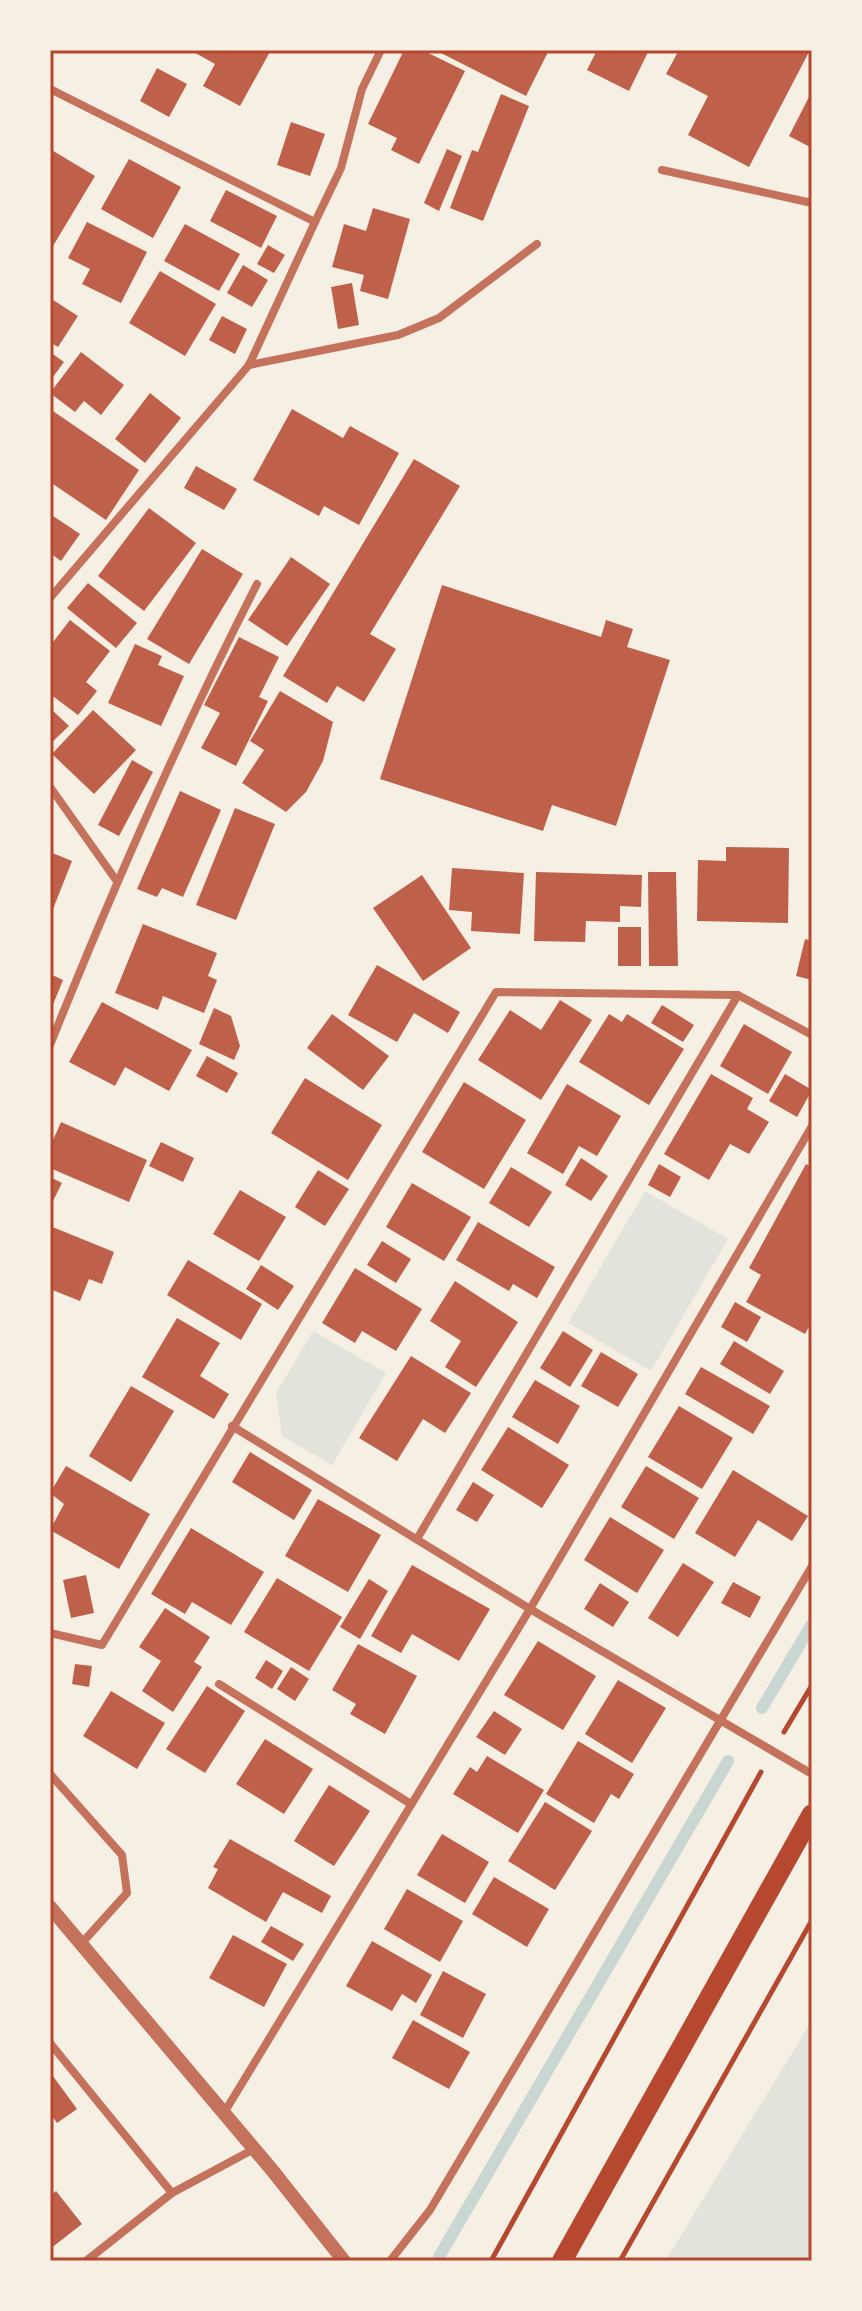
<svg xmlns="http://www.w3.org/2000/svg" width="862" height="2311" font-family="'DM Sans',sans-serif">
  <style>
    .green { fill: #e2e4dc }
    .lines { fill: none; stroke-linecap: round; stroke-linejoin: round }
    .stream { stroke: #c9d6d2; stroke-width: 12 }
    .building { fill: #bf614a }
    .path { stroke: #b5482f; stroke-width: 5 }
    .minor { stroke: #c5725c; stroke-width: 8 }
    .tertiary { stroke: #c5725c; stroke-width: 14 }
    .primary { stroke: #b5482f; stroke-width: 20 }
    .neatline { fill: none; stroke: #b5482f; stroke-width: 3 }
  </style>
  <rect width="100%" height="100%" fill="#f6efe4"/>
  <g class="green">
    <path d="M645,1191L728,1239L651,1371L568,1323Z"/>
    <path d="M313,1331L386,1373L332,1465L282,1436L276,1393Z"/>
    <path d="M812,2020V2261H666V2260Z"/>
  </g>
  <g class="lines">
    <g class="stream">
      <path d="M762,1708L812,1624"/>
      <path d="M439,2257L728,1761"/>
    </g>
  </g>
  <g class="building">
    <path d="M190,50H271L240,106L203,86L215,64Z"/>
    <path d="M404,50H422L465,71L419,164L391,150L397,138L368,124Z"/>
    <path d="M435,50H549L526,96Z"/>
    <path d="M597,50H649L629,91L587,70Z"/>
    <path d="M679,50H810L749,167L688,135L708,96L666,74Z"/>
    <path d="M157,68L187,84L169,117L140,101Z"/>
    <path d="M812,91V148L789,136Z"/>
    <path d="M501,94L529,106L483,221L450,208L472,150L478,152Z"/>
    <path d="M291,122L325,134L310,176L277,165Z"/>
    <path d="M50,149L95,176L50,251Z"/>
    <path d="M447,149L462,156L439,211L424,203Z"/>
    <path d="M129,159L181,187L153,238L101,209Z"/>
    <path d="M226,190L277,216L261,248L210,221Z"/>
    <path d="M373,208L410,219L388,299L360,291L364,275L332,267L344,224L366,231Z"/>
    <path d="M87,222L147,252L121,303L82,284L90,269L68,258Z"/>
    <path d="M185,224L240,254L219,291L164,261Z"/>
    <path d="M268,245L285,255L274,273L257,264Z"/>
    <path d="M243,265L268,280L252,307L227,293Z"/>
    <path d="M160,271L216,304L185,356L129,323Z"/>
    <path d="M352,283L359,325L338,329L331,287Z"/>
    <path d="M50,298L78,316L58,347L50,342Z"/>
    <path d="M222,316L247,329L235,354L209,340Z"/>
    <path d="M50,352L64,362L50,381Z"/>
    <path d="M81,352L124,385L101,415L84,401L75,412L50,393Z"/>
    <path d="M150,393L181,418L145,463L115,439Z"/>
    <path d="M50,409L139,470L106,520L50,482Z"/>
    <path d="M292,409L343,438L350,426L399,453L359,525L324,506L319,516L253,480Z"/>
    <path d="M414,459L460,486L370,634L396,649L364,702L337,686L327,703L283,676Z"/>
    <path d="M196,466L237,489L224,510L184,488Z"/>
    <path d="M149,508L196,543L144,611L98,576Z"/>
    <path d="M50,514L80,534L61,561L50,553Z"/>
    <path d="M202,549L243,574L189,664L147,639Z"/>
    <path d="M291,557L330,584L287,646L248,620Z"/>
    <path d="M88,583L137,623L116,648L67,608Z"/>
    <path d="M442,585L601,637L606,620L633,629L627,647L670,660L616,826L552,805L543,831L380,779Z"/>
    <path d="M70,620L110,651L86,682L97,691L78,715L50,694V646Z"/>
    <path d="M239,637L279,657L259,697L268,701L236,766L201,748L220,713L204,705Z"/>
    <path d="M135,644L162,656L158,665L184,676L161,726L108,703Z"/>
    <path d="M280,691L333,722L323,761L306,792L286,812L242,783L264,750L250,741Z"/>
    <path d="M50,708L69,726L50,744Z"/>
    <path d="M93,710L136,750L94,794L52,754Z"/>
    <path d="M132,760L153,772L119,836L98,825Z"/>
    <path d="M180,791L221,810L183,897L162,888L157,897L137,889Z"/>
    <path d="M235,808L275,824L236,920L196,905Z"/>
    <path d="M726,847L789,848L788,923L697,921L698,860L726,861Z"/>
    <path d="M50,852L72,861L53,909L50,908Z"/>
    <path d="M452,868L524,873L520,934L471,931L472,912L449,910Z"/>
    <path d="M536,872L642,875L641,907L620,906V922L586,921L585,942L534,941Z"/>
    <path d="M648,872H676L678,966H649Z"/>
    <path d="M422,875L471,948L423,981L373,908Z"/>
    <path d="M143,924L217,953L208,976L217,980L204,1013L163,996L158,1010L115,993Z"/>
    <rect x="618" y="927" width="23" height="39"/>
    <path d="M805,939L812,941V980L796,976Z"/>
    <path d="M377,965L460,1012L448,1033L414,1013L397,1042L348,1015Z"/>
    <path d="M50,974L63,980L52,1007L50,1006Z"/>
    <path d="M560,1000L592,1020L541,1100L478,1060L510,1010L541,1030Z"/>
    <path d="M102,1002L192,1050L169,1091L125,1067L115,1086L69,1062Z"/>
    <path d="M662,1005L694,1025L683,1042L651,1023Z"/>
    <path d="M214,1008L231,1016L240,1046L234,1060L199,1044Z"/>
    <path d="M332,1014L389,1056L363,1090L307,1048Z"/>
    <path d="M609,1014L622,1022L627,1014L684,1049L649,1105L579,1062Z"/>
    <path d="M744,1024L792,1052L768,1094L720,1066Z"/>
    <path d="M207,1056L238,1073L227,1093L196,1076Z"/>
    <path d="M711,1074L753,1098L747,1109L769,1122L749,1154L730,1144L709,1180L664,1154Z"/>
    <path d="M785,1074L812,1090L797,1117L769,1101Z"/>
    <path d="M305,1078L382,1125L348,1180L271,1133Z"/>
    <path d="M464,1082L526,1120L484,1189L422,1152Z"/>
    <path d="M567,1084L621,1116L597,1156L579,1146L563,1174L527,1153Z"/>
    <path d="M61,1122L147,1160L129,1202L50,1168V1147Z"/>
    <path d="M161,1142L194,1158L183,1182L149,1166Z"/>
    <path d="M581,1158L608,1176L591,1201L565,1185Z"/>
    <path d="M659,1164L681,1177L670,1197L648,1185Z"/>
    <path d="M806,1164L812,1167V1321L805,1334L746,1302L761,1275L749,1268Z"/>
    <path d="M511,1167L552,1192L529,1227L489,1203Z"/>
    <path d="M318,1170L349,1189L325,1226L295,1207Z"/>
    <path d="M50,1177L62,1183L50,1207Z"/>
    <path d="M412,1183L471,1217L444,1261L386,1227Z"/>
    <path d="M240,1190L286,1217L259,1261L213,1234Z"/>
    <path d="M478,1222L555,1267L537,1298L513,1284L509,1291L456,1260Z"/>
    <path d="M50,1226L114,1252L102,1284L89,1279L80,1301L50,1289Z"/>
    <path d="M382,1241L411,1259L396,1283L367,1265Z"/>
    <path d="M188,1260L262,1304L241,1340L167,1295Z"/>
    <path d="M261,1265L294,1286L278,1310L246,1289Z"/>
    <path d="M355,1268L422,1309L396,1351L362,1331L355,1343L322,1323Z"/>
    <path d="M455,1281L518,1322L476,1387L445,1367L461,1341L430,1321Z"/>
    <path d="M735,1302L761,1317L747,1342L721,1327Z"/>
    <path d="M177,1318L220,1343L200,1376L229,1394L214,1419L142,1377Z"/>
    <path d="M563,1331L593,1350L570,1387L540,1368Z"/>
    <path d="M734,1341L784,1371L770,1394L720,1364Z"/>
    <path d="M601,1352L638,1374L618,1407L581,1386Z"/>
    <path d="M411,1356L471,1393L445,1433L423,1419L397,1461L359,1438Z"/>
    <path d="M701,1367L770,1406L753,1434L685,1394Z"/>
    <path d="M535,1380L580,1406L558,1444L512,1417Z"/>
    <path d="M131,1386L174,1411L131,1482L89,1456Z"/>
    <path d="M679,1406L733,1438L702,1489L648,1457Z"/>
    <path d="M508,1427L569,1465L542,1508L481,1470Z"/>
    <path d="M250,1452L312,1490L294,1520L232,1482Z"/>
    <path d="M66,1466L150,1514L119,1569L50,1530L64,1504L50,1493Z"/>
    <path d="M646,1466L699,1498L674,1539L621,1507Z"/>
    <path d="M733,1470L808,1516L792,1541L758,1520L735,1557L695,1533Z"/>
    <path d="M473,1482L494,1495L477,1522L456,1510Z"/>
    <path d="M318,1499L381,1535L348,1592L285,1556Z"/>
    <path d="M610,1517L664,1550L637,1593L584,1560Z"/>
    <path d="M191,1528L264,1572L231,1625L192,1602L185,1614L151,1594Z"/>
    <path d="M683,1563L714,1582L678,1637L648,1618Z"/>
    <path d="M412,1565L490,1609L459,1661L412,1634L401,1653L371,1636Z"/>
    <path d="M86,1575L94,1613L71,1618L63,1580Z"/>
    <path d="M277,1578L342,1617L309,1671L244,1632Z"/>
    <path d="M369,1579L388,1591L360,1639L340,1627Z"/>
    <path d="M733,1582L761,1597L750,1618L721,1603Z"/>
    <path d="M600,1583L629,1602L613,1627L584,1609Z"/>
    <path d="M165,1608L210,1637L194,1662L202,1667L173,1712L142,1691L161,1661L139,1647Z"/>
    <path d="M538,1641L596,1676L563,1730L504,1695Z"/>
    <path d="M358,1644L417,1676L385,1734L350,1714L356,1704L332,1690Z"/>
    <path d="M266,1660L283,1671L272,1689L255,1678Z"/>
    <path d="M75,1664L92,1666L89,1687L72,1684Z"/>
    <path d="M291,1667L309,1679L295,1701L277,1689Z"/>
    <path d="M618,1680L666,1708L632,1763L585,1734Z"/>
    <path d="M207,1686L245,1711L205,1773L166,1749Z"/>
    <path d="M111,1691L165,1723L137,1769L83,1736Z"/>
    <path d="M494,1711L522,1729L505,1755L476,1737Z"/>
    <path d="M265,1739L313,1769L284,1814L236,1784Z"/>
    <path d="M578,1741L634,1774L619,1799L611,1794L594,1823L546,1794Z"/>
    <path d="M487,1756L544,1790L518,1833L453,1794L470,1767L477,1772Z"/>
    <path d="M329,1785L370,1811L334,1866L294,1841Z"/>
    <path d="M545,1802L592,1831L555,1890L508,1861Z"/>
    <path d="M442,1834L489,1862L465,1903L417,1875Z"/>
    <path d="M230,1839L331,1896L322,1913L283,1892L266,1922L208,1888L218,1869L213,1867Z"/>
    <path d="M494,1877L549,1909L527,1947L472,1914Z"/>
    <path d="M407,1889L463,1921L440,1962L384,1929Z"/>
    <path d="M271,1926L304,1944L293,1961L261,1942Z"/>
    <path d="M233,1935L287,1964L264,2007L209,1978Z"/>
    <path d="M372,1941L432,1975L416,2003L402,1994L392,2011L346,1986Z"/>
    <path d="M443,1971L486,1994L463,2038L420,2015Z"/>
    <path d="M413,2020L470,2052L449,2089L392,2058Z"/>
    <path d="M50,2072L77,2109L57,2123L50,2113Z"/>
    <path d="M56,2191L82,2224L50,2249V2196Z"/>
  </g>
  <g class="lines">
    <g class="path">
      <path d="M784,1732L812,1685"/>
      <path d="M491,2261L761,1772"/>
      <path d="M620,2261L812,1920"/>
    </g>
    <g class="minor">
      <path d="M50,89L315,222L249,365L50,598"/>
      <path d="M662,170L812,203"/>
      <path d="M315,222L341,168L362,89L381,50"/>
      <path d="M249,365L398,335L439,318L537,244"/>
      <path d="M50,787L116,880"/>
      <path d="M50,1045C113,888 180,735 257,584"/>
      <path d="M232,1426L530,1609L812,1774"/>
      <path d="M417,1539L738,995"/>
      <path d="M50,1633L102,1645L496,992L738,995L812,1035"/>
      <path d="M219,1684L411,1804"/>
      <path d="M50,1774L122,1855L127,1893L81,1944"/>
      <path d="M50,2043L172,2193"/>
      <path d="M224,2113L530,1609L812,1126"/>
      <path d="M86,2261L172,2193L254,2149"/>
      <path d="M390,2261L430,2210L812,1566"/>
    </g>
    <path class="tertiary" d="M50,1907L272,2170L344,2261"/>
    <path class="primary" d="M562,2261L812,1814"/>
  </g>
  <rect width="862" height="2311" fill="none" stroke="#f6efe4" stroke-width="104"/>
  <rect x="52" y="52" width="758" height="2207" class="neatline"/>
</svg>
